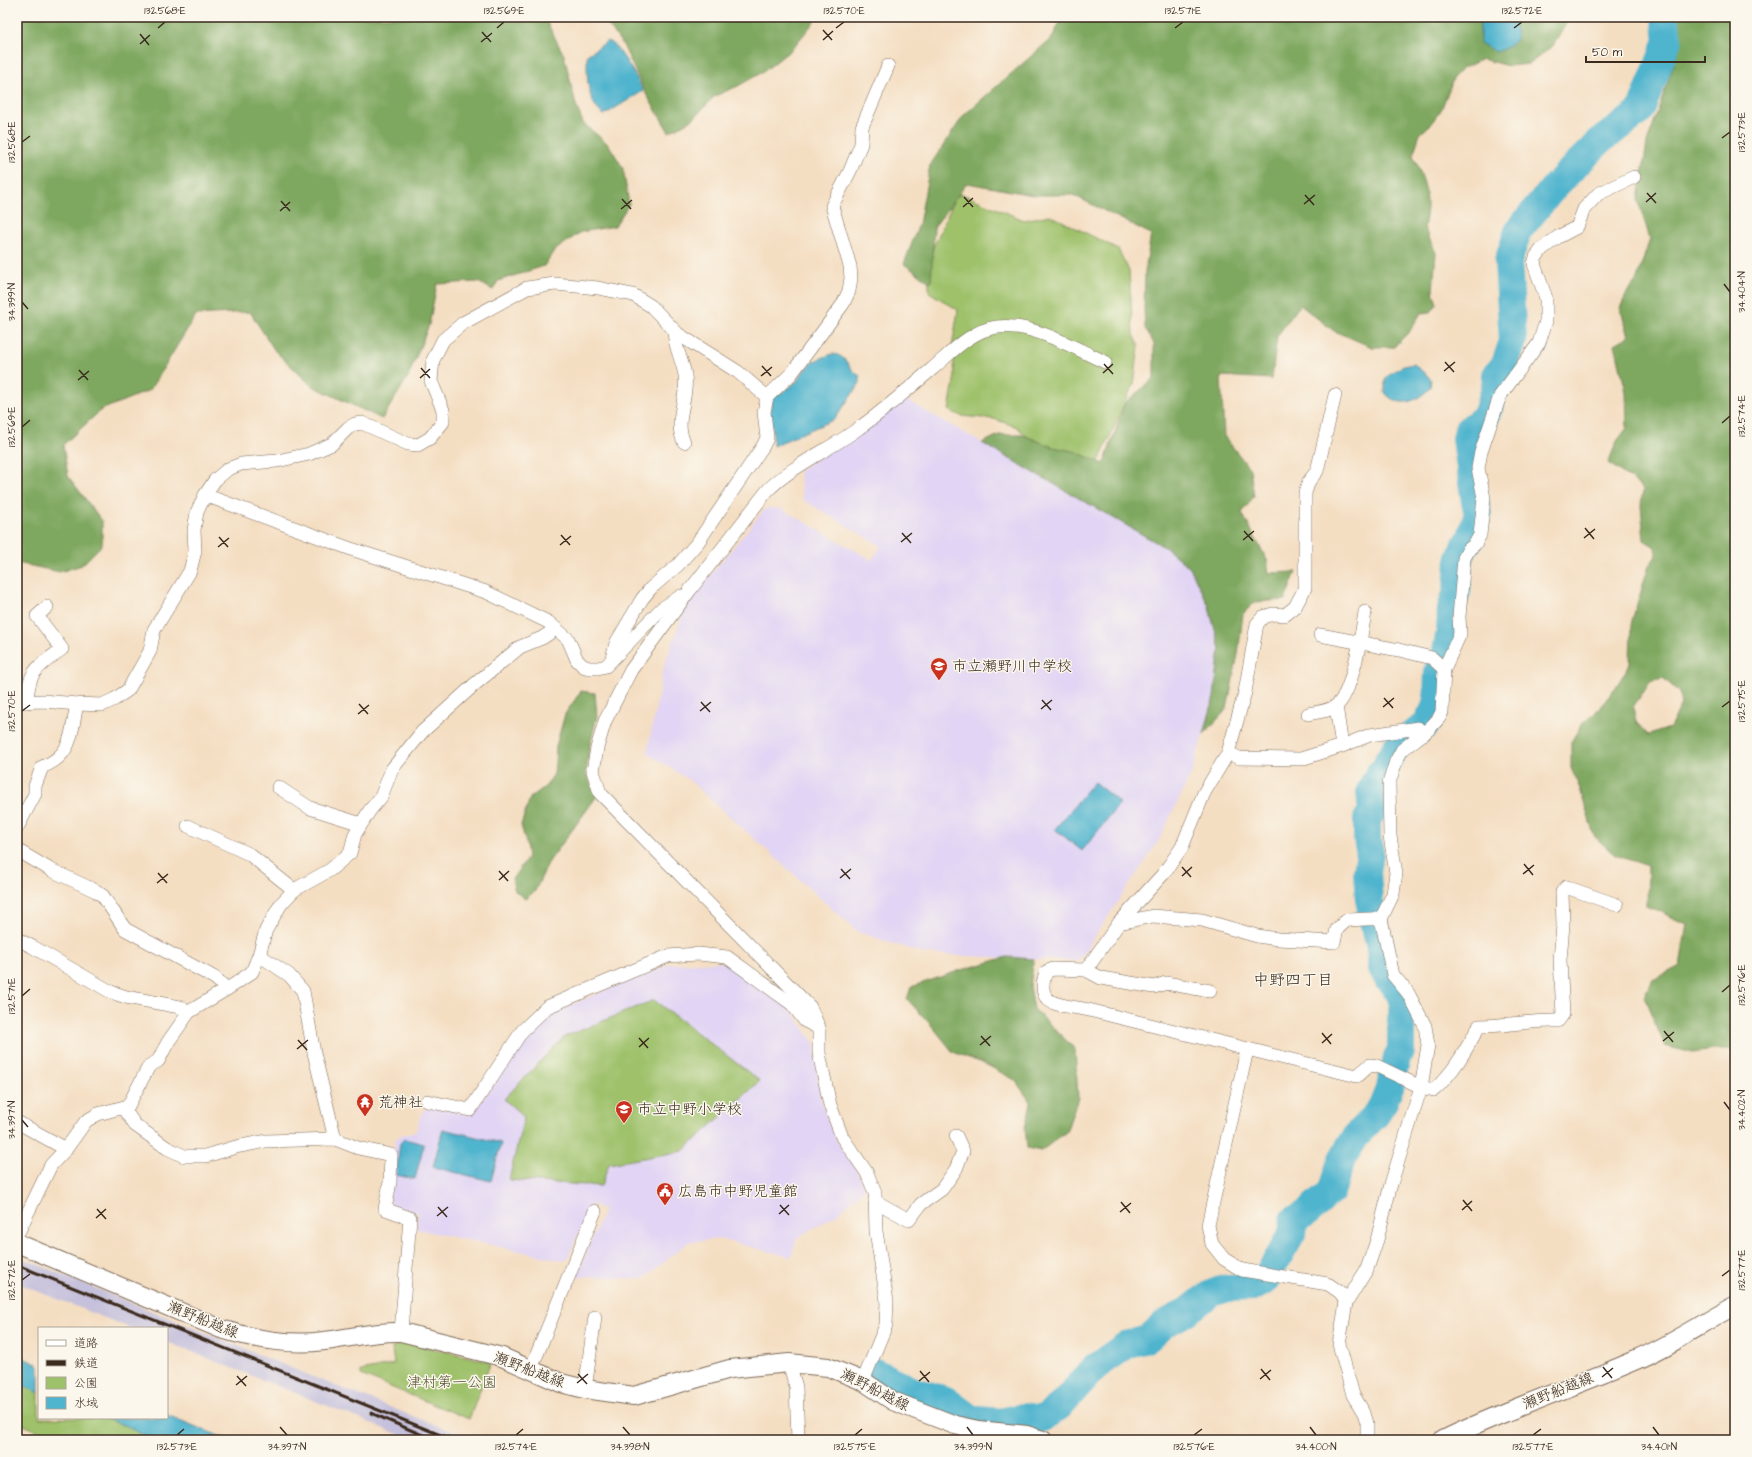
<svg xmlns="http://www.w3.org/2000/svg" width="1752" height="1457" font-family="'Architects Daughter','Klee One',sans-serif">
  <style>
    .built { fill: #e1d4f4 }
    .industrial { fill: #c5c0db }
    .green { fill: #9ec16b; stroke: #6c7644 }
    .forest { fill: #7ea75f; stroke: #5c683e; fill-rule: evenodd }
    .water { fill: #4fb4ce; stroke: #456f76 }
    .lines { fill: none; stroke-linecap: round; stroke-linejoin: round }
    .river { stroke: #4fb4ce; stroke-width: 28 }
    .minor-casing { stroke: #7c6957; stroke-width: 14 }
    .secondary-casing { stroke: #7c6957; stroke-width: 20 }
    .minor { stroke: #fff; stroke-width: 13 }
    .secondary { stroke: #fff; stroke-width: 18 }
    .rail { stroke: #3b2a1e; stroke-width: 3 }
    .ticks { fill: none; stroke: #3b2a1e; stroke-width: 1.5 }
    .labels { text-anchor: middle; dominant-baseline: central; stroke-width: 3; stroke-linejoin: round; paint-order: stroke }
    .poi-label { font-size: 15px; fill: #3b2a1e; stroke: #fbf7ec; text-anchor: start }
    .street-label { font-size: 15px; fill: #3b2a1e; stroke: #fbf7ec }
    .park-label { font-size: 15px; fill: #595735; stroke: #fbf7ec }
    .neighbourhood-label { font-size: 16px; fill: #3b2a1e; stroke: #fbf7ec }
    .neatline { fill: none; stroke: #3b2a1e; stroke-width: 1.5 }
    .ticks-label { font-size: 10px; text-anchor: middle; fill: #3b2a1e }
  </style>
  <rect width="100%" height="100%" fill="#fbf7ec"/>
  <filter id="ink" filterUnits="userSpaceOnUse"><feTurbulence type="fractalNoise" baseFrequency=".025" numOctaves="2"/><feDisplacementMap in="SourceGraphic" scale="8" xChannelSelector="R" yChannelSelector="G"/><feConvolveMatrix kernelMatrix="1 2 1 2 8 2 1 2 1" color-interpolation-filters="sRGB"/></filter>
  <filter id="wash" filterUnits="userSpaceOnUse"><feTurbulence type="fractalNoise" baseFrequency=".012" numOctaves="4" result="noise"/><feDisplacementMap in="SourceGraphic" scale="16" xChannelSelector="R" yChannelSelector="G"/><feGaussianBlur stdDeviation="0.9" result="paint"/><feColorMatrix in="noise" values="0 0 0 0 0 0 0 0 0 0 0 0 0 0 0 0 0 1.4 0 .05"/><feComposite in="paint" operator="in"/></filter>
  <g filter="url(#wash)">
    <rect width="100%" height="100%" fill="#f4dec2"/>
    <g class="built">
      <path d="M903,398L1166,548L1190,568L1208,604L1220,649L1214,697L1193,770L1158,842L1078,961L925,954L858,932L689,780L647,753L664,665L687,604L764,510L768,508H780L872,560L881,546L803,500L799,471Z"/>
      <path d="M726,962L788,1006L814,1043L822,1105L835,1138L856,1169L865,1188L837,1214L797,1238L791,1257L719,1239L689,1242L643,1279L577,1276L604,1210L592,1204L566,1261L416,1229L418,1213L393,1206L389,1198L392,1184L395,1140L401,1135L416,1132L421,1114L430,1105L471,1115L534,1028L553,1012L670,964Z"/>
    </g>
    <path class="industrial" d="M17,1256L323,1381L474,1440H413L167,1342V1328H130L17,1283Z"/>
    <g class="green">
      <path d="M962,194L1024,220L1050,215L1118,249L1129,271L1133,332L1139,346L1134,385L1129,393L1097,466L1031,440L1017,427L994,419L961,416L949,410L955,375L952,347L958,310L929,292L928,259L956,196Z"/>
      <path d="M654,1000L760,1081L683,1151L609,1164L601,1186L509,1180L524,1117L504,1099L564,1037Z"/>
      <path d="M405,1342L491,1362L469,1419L361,1375V1371L394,1364L392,1348Z"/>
      <path d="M17,1383L39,1393V1418H104L126,1426L153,1440H57L17,1422Z"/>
    </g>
    <g class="forest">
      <path d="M17,17H544L564,55L576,105L583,123L609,145L623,168L629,204L615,226L581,232L554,251L544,266L498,281L493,290L478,282L437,284L429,325L408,377L382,419L312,386L275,351L250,312L196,315L150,390L101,410L63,445L68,476L102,521V545L82,565L60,572L17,563Z"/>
      <path d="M602,17H818L792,49L763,72L738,86L715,96L692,120L669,132L646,94L623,45Z"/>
      <path d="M1062,17H1570L1553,46L1529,64L1508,66L1482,59L1462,69L1454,77L1441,110L1430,125L1420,134L1413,155C1425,183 1431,197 1424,227L1436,253L1433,291L1437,304L1431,312L1421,313L1410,331L1394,347H1372L1334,331L1300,305L1277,336L1272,379L1221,376L1224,436L1250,469L1254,496L1242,513L1267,560L1269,573L1296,572L1285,600L1255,602L1243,614L1238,654L1227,709L1204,734L1214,697L1220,649L1208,604L1190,568L1166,548L982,443L999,435H1023L1053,447L1074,451L1104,464L1125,403L1154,378V344L1145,327L1144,309L1145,271L1151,234L1073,195H1033L967,183L934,227L931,283L904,264L919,224L930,165L964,115L1053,37Z"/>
      <path d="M1676,17H1735V1046L1734,1050H1714L1693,1053L1665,1046L1644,997L1651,981L1680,966L1687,924L1647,906L1648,866L1615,855L1594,836L1580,789L1571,768V742L1581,725L1595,713L1614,690L1630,664L1631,624L1645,578L1649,566L1656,556L1655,547L1644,540L1641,505L1643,489L1631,479L1608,463L1617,441L1627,428L1626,392L1615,344L1629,336L1620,308L1628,291L1636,281L1650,239L1638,200L1647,143L1677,54ZM1663,678L1679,692L1681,705L1670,728L1648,735L1636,722L1633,707L1651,681Z"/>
      <path d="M581,691L595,693L597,716L589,749L586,774L597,796L548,863L535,891L525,899L515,891L512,879L528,857L526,843L521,825L530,798L546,786L554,774L556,746L565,714Z"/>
      <path d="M1007,957L1034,959L1030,986L1034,1009L1075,1049L1078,1098L1066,1132L1041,1151L1027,1148L1025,1127L1031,1103L1015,1080L985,1064L953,1052L932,1026L907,999L911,987L958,971Z"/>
    </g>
    <g class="water">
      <path d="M1480,17H1511C1521,39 1518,44 1496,52L1480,43Z"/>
      <path d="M608,41C620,47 638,79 643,91L604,115C586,103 587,74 587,55Z"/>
      <path d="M832,354C847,354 848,370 860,376V383L835,419L773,446V431L769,413L774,394H780L797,381L805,369L814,361Z"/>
      <path d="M1414,364L1431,379L1430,388C1416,402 1400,409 1385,393V379C1393,370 1403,365 1414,364Z"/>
      <path d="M1094,782L1120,803L1082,851L1055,829Z"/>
      <path d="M443,1129L501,1143L491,1181L433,1167Z"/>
      <path d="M404,1139L424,1144L415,1179L396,1175L400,1143Z"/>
      <path d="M17,1355L39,1365V1393L17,1383Z"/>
      <path d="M167,1415L229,1440H153L126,1426L104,1418H167Z"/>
    </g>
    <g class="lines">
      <path class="river" d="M875,1372L914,1391L946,1400L970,1418L978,1420L1001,1422L1023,1417L1041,1420L1060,1406L1095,1367L1128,1344L1144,1340L1150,1337L1164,1324L1187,1312L1211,1293L1228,1288L1254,1287L1264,1282L1292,1233L1294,1220L1307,1213L1331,1192L1342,1159L1358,1133L1376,1115L1383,1104L1391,1084L1397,1057L1401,1050V1020L1404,1006L1399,992L1388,979L1382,968L1379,940L1374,925L1369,899L1367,872L1370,852L1368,845L1367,836V819L1372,812L1370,791L1378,775L1385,769L1389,758L1399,743L1425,726L1434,710L1437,699L1438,671L1445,655L1450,632L1451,609L1457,591L1459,561L1464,547L1470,540L1478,513L1475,502L1466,439L1468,430L1486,416L1495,389L1496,375L1505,364L1513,341L1508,262L1518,231L1555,186L1600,141L1640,112L1668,40L1665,17"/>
    </g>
  </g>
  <g filter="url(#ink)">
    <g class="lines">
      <g class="minor-casing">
        <g id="minor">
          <path d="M674,330C674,346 682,359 685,375C689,397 673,421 684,442"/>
          <path d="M205,495L351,549L486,592L548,622L568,639L577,660L583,666L589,668H598L606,666L661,609L681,596"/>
          <path d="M1320,635L1399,650L1432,658L1444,669"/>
          <path d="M612,658L616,643L642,599L651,588L678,565L698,542L763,446L767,438L764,412L767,397L792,373L843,304L849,291L851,278L850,266L832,206L850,171L861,144L862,127L888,66"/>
          <path d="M17,702L43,701L77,704L102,705L115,699L128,690L150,651L154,630L190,571L195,551L194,530L197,512L205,495L215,480L228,469L241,464L277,461L309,454L332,444L348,428L355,424L362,423L408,444L418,445L430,438L443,422V410L431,381L433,360L443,340L463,323L527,288L555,284L598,288L633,295L651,306L678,334L738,372L767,397"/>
          <path d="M27,702C28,670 38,667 62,649L37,616L47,607"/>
          <path d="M1336,706L1342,746"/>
          <path d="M1308,714C1316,712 1331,711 1337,705C1352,693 1362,632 1365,612"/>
          <path d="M1228,753L1239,758L1301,759L1342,746L1370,735L1418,728L1424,734"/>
          <path d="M278,787L310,808L361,824"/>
          <path d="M188,826L249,854L294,890"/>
          <path d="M17,828L35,794V786L42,767C73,755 71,733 77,704"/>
          <path d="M17,850L51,870L96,891L103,896L125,929L215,978L227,989"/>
          <path d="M1119,923L1153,916L1202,920L1257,936L1278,939L1334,942L1337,929L1347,920C1359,920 1369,918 1381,919"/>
          <path d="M17,939L33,947L111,992L126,997L180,1007L189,1012"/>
          <path d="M259,955L289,975L303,991L314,1053L335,1139"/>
          <path d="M1086,970L1119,923L1164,873L1182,847L1204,793L1228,753L1245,692L1257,624L1263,617L1273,614L1285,615L1295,607L1305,588V493L1309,481L1317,471L1335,395"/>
          <path d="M1210,991L1166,983L1154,987L1101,978L1086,970L1053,969L1046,972C1033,1009 1064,1004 1089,1010L1357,1076L1370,1065L1377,1066L1421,1087L1434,1090C1454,1072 1466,1050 1479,1026C1506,1026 1531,1020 1558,1021L1563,1014L1560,960L1563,925L1562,892L1566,887L1617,905"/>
          <path d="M1247,1050L1208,1225L1212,1244L1224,1259L1242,1270L1328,1284L1341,1293L1346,1303L1339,1344L1353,1395L1364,1413L1367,1423V1440"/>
          <path d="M427,1101L470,1110L522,1031L547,1007L668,956L698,954L727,957L792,1004L805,1021L819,1028"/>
          <path d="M123,1108L135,1125L167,1148L184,1156H206L236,1147L266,1141L335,1139L358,1148L391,1155L390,1182L385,1209L410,1218L401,1332"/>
          <path d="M17,1122L66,1149"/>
          <path d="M875,1201L909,1220L921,1204L942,1189L956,1169L963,1151L956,1136"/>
          <path d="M17,1235L51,1165L66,1149L86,1121L98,1114L128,1106L149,1066L158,1061L168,1042L189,1012L235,984L252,972L259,955L266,930L281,904L294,890L330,870L350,853L355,834L370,810L381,797L392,769L422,732L475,684L520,647L542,638L556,629"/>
          <path d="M1346,1303L1367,1269L1377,1240L1391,1184L1421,1087L1428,1045L1425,1026L1408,993L1393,975L1381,919L1393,894L1396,873L1390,836L1389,783L1396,761L1402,750L1429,729L1439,718L1442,712L1444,669L1460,634L1459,617L1464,558L1469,549L1475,544L1480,535L1484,498L1478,468L1481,452L1500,396L1539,343L1546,321V298L1534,264L1536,257L1542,249L1558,237L1577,227L1584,209L1598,194L1634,177"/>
          <path d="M789,1363L796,1387L798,1440"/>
          <path d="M531,1369L595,1211"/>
          <path d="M863,1381L886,1325L887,1301L876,1231L875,1193L867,1173L842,1137L830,1105L819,1053V1028L810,1007L600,793L593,771L597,748L605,721L631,670L690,590L767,491C791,466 831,449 859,428C885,410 908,389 932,369C951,353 971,330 997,327C1031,322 1074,348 1105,362"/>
          <path d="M585,1389L595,1317"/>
        </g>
      </g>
      <g class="secondary-casing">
        <g id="secondary">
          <path d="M17,1243L221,1329C254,1339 290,1346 324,1341C350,1338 375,1331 401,1332L502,1357L561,1383L585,1389L634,1396L730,1369L789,1363L828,1367L863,1381L893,1401L955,1425L978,1430L1027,1435L1043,1440"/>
          <path d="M1443,1440C1506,1409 1572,1388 1636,1360C1671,1345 1701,1324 1735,1306"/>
        </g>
      </g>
      <use href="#minor" class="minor"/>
      <use href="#secondary" class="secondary"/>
      <g class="rail">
        <path d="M17,1265L453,1440"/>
        <path d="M371,1413L434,1440"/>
      </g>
    </g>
  </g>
  <path class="ticks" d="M158,28L165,22M497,28L504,22M836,28L844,22M1175,28L1183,22M1514,28L1522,22M823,30L832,40M482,32L491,42M140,34L149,45M823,40L833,31M481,42L492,33M140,44L150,35M1722,138L1730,132M22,142L30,136M1647,193L1656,203M1305,195L1314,205M964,197L973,207M622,199L631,209M281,201L290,211M1646,202L1656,193M1304,204L1315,195M963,207L973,198M621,209L632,200M280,211L290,202M1724,284L1730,292M22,302L28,309M1445,362L1454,372M1104,364L1113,374M762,366L771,376M421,368L430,378M79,370L88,380M1444,371L1455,362M1103,373L1113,364M761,376L772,367M420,378L430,369M78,380L89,371M1722,423L1730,416M22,427L30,420M1585,528L1594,539M1244,531L1253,541M902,533L911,543M561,535L570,545M219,537L228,547M1584,538L1595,529M1243,540L1254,531M901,542L912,533M560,545L571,536M218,547L229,538M1384,698L1393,708M1042,700L1051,710M701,702L710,712M359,704L368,714M1383,707L1394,698M1722,707L1730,701M1041,709L1052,700M22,711L30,705M700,711L711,702M358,714L369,705M1524,864L1533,875M1182,867L1191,877M841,869L850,879M499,871L508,881M158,873L167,883M1523,874L1534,865M1182,876L1192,867M840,878L851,869M499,880L509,871M157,883L168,874M1722,992L1730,985M22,996L30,989M1664,1031L1673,1042M1322,1033L1331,1044M981,1036L990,1046M639,1038L648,1048M298,1040L307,1050M1663,1041L1674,1032M1322,1043L1332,1034M980,1045L991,1036M639,1047L649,1038M297,1049L308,1040M1724,1102L1730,1110M22,1120L28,1127M1463,1200L1472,1211M1121,1202L1130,1213M780,1205L789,1215M438,1207L447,1217M97,1209L106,1219M1462,1210L1472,1201M1120,1212L1131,1203M779,1214L789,1205M437,1216L448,1207M96,1218L106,1209M1722,1276L1730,1270M22,1280L30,1274M1603,1367L1612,1378M1261,1369L1270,1380M920,1371L929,1382M578,1374L587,1384M237,1376L246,1386M1602,1377L1613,1368M1260,1379L1271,1370M919,1381L930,1372M577,1383L588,1374M236,1385L247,1376M280,1427L287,1435M623,1427L630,1435M967,1427L973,1435M1310,1427L1316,1435M1653,1427L1659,1435M177,1435L184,1429M516,1435L523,1429M855,1435L862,1429M1194,1435L1202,1429M1533,1435L1541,1429"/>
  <defs>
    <g id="school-pin" transform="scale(0.9)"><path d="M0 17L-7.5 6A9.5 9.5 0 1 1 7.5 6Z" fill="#c8321e" stroke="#fbf7ec"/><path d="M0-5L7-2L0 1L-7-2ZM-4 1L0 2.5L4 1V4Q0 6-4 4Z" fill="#fff"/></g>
    <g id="temple-pin" transform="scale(0.9)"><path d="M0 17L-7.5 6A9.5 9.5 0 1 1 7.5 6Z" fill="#c8321e" stroke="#fbf7ec"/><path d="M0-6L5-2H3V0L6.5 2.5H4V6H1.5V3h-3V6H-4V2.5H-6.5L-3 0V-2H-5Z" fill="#fff"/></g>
    <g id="civic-pin" transform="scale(0.9)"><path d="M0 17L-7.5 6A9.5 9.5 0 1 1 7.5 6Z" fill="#c8321e" stroke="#fbf7ec"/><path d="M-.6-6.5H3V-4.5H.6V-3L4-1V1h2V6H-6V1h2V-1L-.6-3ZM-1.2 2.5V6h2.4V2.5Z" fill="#fff"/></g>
  </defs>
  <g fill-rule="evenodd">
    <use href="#school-pin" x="939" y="666"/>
    <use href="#temple-pin" x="365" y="1102"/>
    <use href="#school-pin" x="624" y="1109"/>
    <use href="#civic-pin" x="665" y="1191"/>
  </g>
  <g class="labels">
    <g class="poi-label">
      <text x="952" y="666">市立瀬野川中学校</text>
      <text x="378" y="1102">荒神社</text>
      <text x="637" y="1109">市立中野小学校</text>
      <text x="678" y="1191">広島市中野児童館</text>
    </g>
    <g class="street-label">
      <text transform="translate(203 1320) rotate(22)">瀬野船越線</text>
      <text transform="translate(529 1370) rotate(21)">瀬野船越線</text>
      <text transform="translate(875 1390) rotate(27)">瀬野船越線</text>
      <text transform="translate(1558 1391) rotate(-22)">瀬野船越線</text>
    </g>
    <g class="park-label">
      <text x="452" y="1382">津村第一公園</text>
    </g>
    <g class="neighbourhood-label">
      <text x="1293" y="980">中野四丁目</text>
    </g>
  </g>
  <rect width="1752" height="1457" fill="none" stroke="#fbf7ec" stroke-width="44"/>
  <rect x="38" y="1327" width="130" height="92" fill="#fbf7ec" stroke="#aea59a"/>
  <rect x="46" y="1340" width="20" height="6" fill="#ffffff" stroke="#aea59a"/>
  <text x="74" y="1347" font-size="12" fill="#3b2a1e">道路</text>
  <rect x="46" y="1360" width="20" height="6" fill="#3b2a1e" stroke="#aea59a"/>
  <text x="74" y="1367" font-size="12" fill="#3b2a1e">鉄道</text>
  <rect x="46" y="1377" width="20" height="12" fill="#9ec16b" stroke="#aea59a"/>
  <text x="74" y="1387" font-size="12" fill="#3b2a1e">公園</text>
  <rect x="46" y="1397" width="20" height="12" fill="#4fb4ce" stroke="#aea59a"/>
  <text x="74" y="1407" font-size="12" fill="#3b2a1e">水域</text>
  <path d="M1586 56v6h119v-6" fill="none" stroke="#3b2a1e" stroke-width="2"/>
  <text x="1592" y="56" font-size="12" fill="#3b2a1e" stroke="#fbf7ec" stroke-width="3" paint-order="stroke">50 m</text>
  <rect x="22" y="22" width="1708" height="1413" class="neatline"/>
  <g class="ticks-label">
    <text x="165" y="14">132.568°E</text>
    <text x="504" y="14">132.569°E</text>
    <text x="844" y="14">132.570°E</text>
    <text x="1183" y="14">132.571°E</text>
    <text x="1522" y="14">132.572°E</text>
    <text transform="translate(1741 132) rotate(-90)" y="4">132.573°E</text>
    <text transform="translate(11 142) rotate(-90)" y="4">132.568°E</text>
    <text transform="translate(1741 292) rotate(-90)" y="4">34.404°N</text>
    <text transform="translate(11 302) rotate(-90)" y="4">34.399°N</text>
    <text transform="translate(1741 416) rotate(-90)" y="4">132.574°E</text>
    <text transform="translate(11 427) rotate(-90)" y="4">132.569°E</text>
    <text transform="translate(1741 701) rotate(-90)" y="4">132.575°E</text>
    <text transform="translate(11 711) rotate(-90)" y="4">132.570°E</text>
    <text transform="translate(1741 985) rotate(-90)" y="4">132.576°E</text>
    <text transform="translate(11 996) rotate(-90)" y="4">132.571°E</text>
    <text transform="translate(1741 1110) rotate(-90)" y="4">34.402°N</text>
    <text transform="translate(11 1120) rotate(-90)" y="4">34.397°N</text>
    <text transform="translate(1741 1270) rotate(-90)" y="4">132.577°E</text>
    <text transform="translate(11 1280) rotate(-90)" y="4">132.572°E</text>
    <text x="177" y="1450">132.573°E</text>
    <text x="287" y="1450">34.397°N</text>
    <text x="516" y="1450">132.574°E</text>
    <text x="630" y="1450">34.398°N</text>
    <text x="855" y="1450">132.575°E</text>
    <text x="973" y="1450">34.399°N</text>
    <text x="1194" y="1450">132.576°E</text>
    <text x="1316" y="1450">34.400°N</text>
    <text x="1533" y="1450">132.577°E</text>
    <text x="1659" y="1450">34.401°N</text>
  </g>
</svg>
